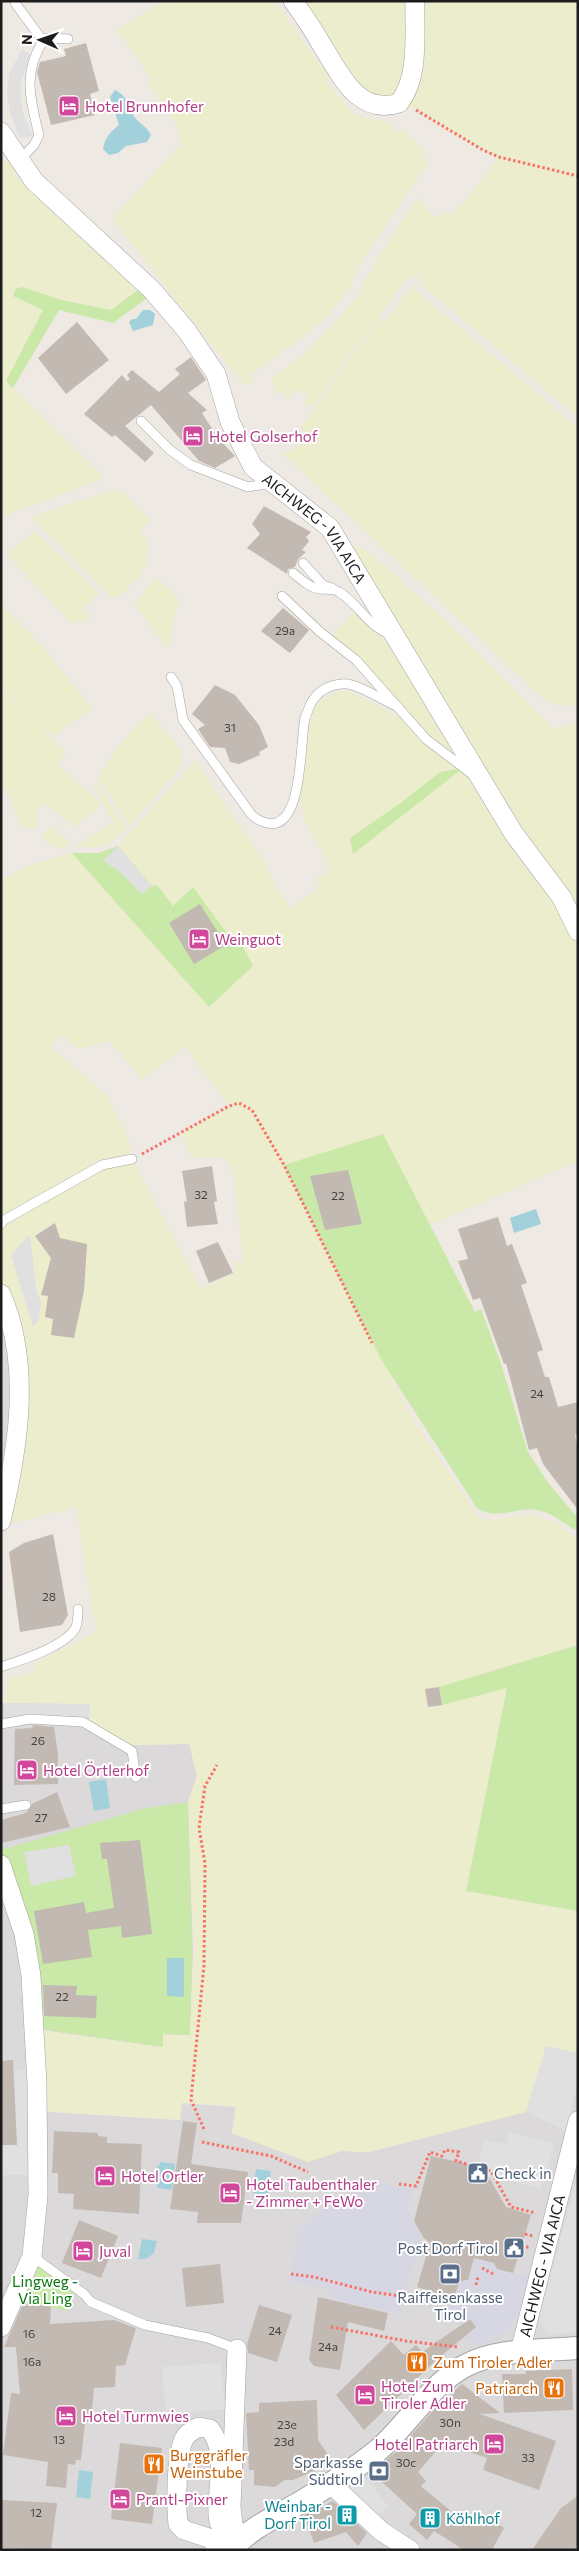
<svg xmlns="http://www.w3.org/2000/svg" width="579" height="2551" font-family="Commissioner,sans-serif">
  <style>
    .residential { fill: #dbd9d9 }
    .farmland { fill: #ecedcd; fill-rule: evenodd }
    .grass { fill: #cae8a8 }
    .parking { fill: #e0e0e0 }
    .plaza { fill: #d6d7e3 }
    .water { fill: #a2d1dc }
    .building { fill: #c2b9b2 }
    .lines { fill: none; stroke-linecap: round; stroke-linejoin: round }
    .service-casing { stroke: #a3a3a3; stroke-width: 10 }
    .minor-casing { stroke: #a3a3a3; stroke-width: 20 }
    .tertiary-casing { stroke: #a3a3a3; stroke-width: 24 }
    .path { stroke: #f97268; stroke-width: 3; stroke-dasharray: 2.5 2.5; stroke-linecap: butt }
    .service { stroke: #fff; stroke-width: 9 }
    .minor { stroke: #fff; stroke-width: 19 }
    .tertiary { stroke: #fff; stroke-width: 22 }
    .labels { text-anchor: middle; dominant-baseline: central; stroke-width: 4; stroke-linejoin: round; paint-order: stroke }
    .number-label { font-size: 12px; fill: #464342 }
    .hotel-label { font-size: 15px; fill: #b23c85; stroke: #fff; text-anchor: start }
    .street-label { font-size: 15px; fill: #1c1c1c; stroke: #fff }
    .service-label { font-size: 15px; fill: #4e5e75; stroke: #fff; text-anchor: end }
    .park-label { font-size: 15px; fill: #0c7911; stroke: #fff }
    .food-label { font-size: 15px; fill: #c56008; stroke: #fff; text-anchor: start }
    .culture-label { font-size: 15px; fill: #0d838f; stroke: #fff; text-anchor: end }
  </style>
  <rect width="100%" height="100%" fill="#eee9e2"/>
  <g class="residential">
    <path d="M1,1294L11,1316L15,1456H1Z"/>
    <path d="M5,1703L90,1704L127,1745L190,1744L197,1776L188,1802L193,1950L190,2036L163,2034L162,2047L34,2029L38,2111L180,2120L182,2103L236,2107L232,2133L308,2162L342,2151L370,2152L578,2053V2550H1V1705Z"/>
  </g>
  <g class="farmland">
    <path d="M163,1H274L330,78L327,82L353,114L391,123L399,133L403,129L427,153L423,159L428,164L362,260L351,285L329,315L307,334L251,375L254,382L244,385L112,219L180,145L177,125L147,83L152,79L117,30Z"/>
    <path d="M293,1H578V417L423,286L420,276L443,241L417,279L409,275L312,407L304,406L308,394L293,390L287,400L283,391L277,394L271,379L305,354L354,301L379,257L418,197L428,212L440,218L443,212L455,214L499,157L449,132L417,111L399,103H369Z"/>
    <path d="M1,157L17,170L16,176L146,284L111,310L62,300L23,287L16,289L13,296L44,310L6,381L105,478L1,517Z"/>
    <path d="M411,286L578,428V706L555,705L548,703L283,454L300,445L309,435L301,428L380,317L386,321Z"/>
    <path d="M110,491L123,492L150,520L140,533L148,540L146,564L140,576L120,596L112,598L31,517Z"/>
    <path d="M35,531L98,593L82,611L90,615L85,621L71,623L7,554Z"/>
    <path d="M351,545L361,547L370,553L445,620L554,729L578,722V909L570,893L536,846L532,848Z"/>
    <path d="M156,578L179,599L168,648L134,604Z"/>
    <path d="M1,604L43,647L92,708L53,736L29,715L66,752L57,765L102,804L75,827L47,805L43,807L38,804V823L36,829L22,828L10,803L13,800L1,784V693L28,715L1,691Z"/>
    <path d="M357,608L384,632L578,931V1161L430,1225L383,1134L284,1166L413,1420L479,1518L491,1520L527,1515L539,1517L554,1522L578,1539V1645L439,1687L443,1705L507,1687L466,1891L578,1911V2053L546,2047L526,2112L370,2152L342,2151L308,2162L232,2133L236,2106L182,2103L180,2120L38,2111L34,2029L162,2047L163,2035H190L194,1949L188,1802L197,1776L189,1744L127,1745L89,1721L90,1704L5,1703L8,1678L35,1673V1664L96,1632L76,1507L1,1526V1456H15L18,1441L1,1292V880L30,865L72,853L209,1006L253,966L242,945L237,947L193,887L173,906L157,885L152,886L118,846L195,760L265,863L277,889L291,909L320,887L316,879L331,868L305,821L300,798L309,724L315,707L325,698L339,691H349L401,718L441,758L461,767L330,639ZM440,772L386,828L353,854L402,802ZM63,1035L79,1049L110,1041L142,1080L185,1046L229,1106L181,1133L191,1157L224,1158L230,1166L235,1180L243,1261L233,1263L236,1273L201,1289L132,1159L128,1136L106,1095L50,1046Z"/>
    <path d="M151,714L182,751L181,767L130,826L98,779L114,752L138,724Z"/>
    <path d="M97,783L127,828L111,842L96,848L75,846L113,822L94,785Z"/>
    <path d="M52,826L70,843L59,849L41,838Z"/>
  </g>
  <g class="grass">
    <path d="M146,284L155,292L113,323L59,310L13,388L6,381L43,310L13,296L16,289L22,287L62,300L111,310Z"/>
    <path d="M463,768L353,854L350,838L402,802L440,772Z"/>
    <path d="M118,846L152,886L157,885L173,906L193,887L237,947L242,945L253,966L209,1007L72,853H99Z"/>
    <path d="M383,1134L475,1312L481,1309L501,1364L528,1452L549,1484L578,1518V1528L575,1530C563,1523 551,1512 537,1510C516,1507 496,1521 477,1508L382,1361L284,1165Z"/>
    <path d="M578,1645V1911L466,1891L507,1688L442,1705L439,1687Z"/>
    <path d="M188,1802L192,1950L190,2035L163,2034V2047L34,2028L1,1861V1850L146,1808Z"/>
    <path d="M37,2265L75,2291L67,2311L23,2301Z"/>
  </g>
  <g class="parking">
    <path d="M22,49L31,55L21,81V101L24,117L33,135L20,139L11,116L7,96L9,74Z"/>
    <path d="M118,846L152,886L142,894L119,871L103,861Z"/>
    <path d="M30,1234L36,1289L41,1303L39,1319L33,1327L11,1255Z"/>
    <path d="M5,1703L90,1704L89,1717H4Z"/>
    <path d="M69,1845L76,1876L31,1886L24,1852Z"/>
    <path d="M546,2046L578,2053V2082L566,2131L526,2112Z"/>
    <path d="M29,2069L31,2151L28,2160V2175H1V2145L17,2144L14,2079L8,2070Z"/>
    <path d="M510,2132L554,2144L541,2189L487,2174L477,2166L484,2140L506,2144Z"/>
    <path d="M578,2174V2332L548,2335L538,2321Z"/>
    <path d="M221,2363L225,2409L166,2414L162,2367Z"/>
    <path d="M362,2474L389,2507L371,2517L342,2489Z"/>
  </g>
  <g class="plaza">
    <path d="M381,2184L413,2189L408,2211L421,2234L400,2314L332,2299L334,2291L290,2281L299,2230L312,2217L344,2198Z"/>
    <path d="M471,2256L494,2263L497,2269L528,2277L520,2309L508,2331L483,2347L471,2344L455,2319L446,2325L436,2313L451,2297L455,2298L460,2281L468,2280L472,2269L468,2267Z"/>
  </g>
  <g class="water">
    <path d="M115,90C130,97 127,109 137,120C143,126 147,127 151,135L147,142L126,146L118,153L109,155L103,149C105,138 110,132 119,125L110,97Z"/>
    <path d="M143,310H150L155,314L153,325L133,331L129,322L132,319H136Z"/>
    <path d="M536,1209L541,1224L514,1233L510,1218Z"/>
    <path d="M106,1779L110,1808L94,1811L89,1782Z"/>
    <path d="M167,1958H184V1997L167,1996Z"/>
    <path d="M160,2162L175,2164L172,2190L157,2188L159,2172L156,2171L157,2166H159Z"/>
    <path d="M256,2169L271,2171L268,2195L253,2193Z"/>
    <path d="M142,2239L157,2241L154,2253L146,2259H138Z"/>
    <path d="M79,2470L93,2472L90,2499L76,2497Z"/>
  </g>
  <g class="building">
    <path d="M86,43L99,91L90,94L95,115L51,125L37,72L40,62L66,56L64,49Z"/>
    <path d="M77,322L109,360L66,394L38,358Z"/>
    <path d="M191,357L206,380L188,393L207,410L202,413L218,438L235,456L215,468L199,461L151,405L125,426L154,453L145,462L115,435L112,437L84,414L122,375L127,381L130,379L127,375L132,370L159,392L180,374L175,369Z"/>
    <path d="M264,506L311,532L306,537L309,541L302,550L306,552L298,559L295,567L288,569L287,574L247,548L260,534L252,524Z"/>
    <path d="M283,608L309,630L290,653L261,631Z"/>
    <path d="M215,685L235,695L259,725L268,747L259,752L260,755L239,764L230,762L225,748L210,747L198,729L205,725L192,714Z"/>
    <path d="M200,904L226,945L194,964L169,923Z"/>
    <path d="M212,1166L217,1201L214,1202L218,1224L187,1227L184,1201L187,1202L182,1171Z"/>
    <path d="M348,1170L362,1224L325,1230L310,1176Z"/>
    <path d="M498,1217L507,1246L512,1244L527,1283L521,1285L543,1350L537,1352L545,1377H549L558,1407L578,1402V1434L575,1435L578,1448V1510L543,1464L537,1448L529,1450L506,1363L504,1364L480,1298L473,1300L458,1261L468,1259L458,1229Z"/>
    <path d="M55,1223L60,1238L87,1244L84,1291L74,1338L51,1335L53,1319L45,1317L48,1296L41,1295L51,1258L35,1236Z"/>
    <path d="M218,1242L233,1273L209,1283L196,1251Z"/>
    <path d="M53,1534L68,1615L62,1625L20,1632L9,1552L24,1543Z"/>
    <path d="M439,1687L442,1705L428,1707L425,1689Z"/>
    <path d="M32,1725L54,1727L58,1754V1784L14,1785L15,1729L33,1728Z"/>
    <path d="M57,1792L70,1827L1,1843V1820L26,1813L32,1804Z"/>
    <path d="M140,1840L152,1934L122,1938L121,1926L88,1930L92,1957L43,1964L34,1911L84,1902L86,1913L114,1908L107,1859H102L100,1843Z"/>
    <path d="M43,1985L77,1986L76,1995L97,1996L96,2018L44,2016Z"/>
    <path d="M13,2060L17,2145H1V2061Z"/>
    <path d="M183,2121L197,2123L191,2164L248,2172L241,2223H197L198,2212L170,2209Z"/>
    <path d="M54,2131L98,2133V2136L107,2137V2143L142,2144L139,2214L73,2209L74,2194L58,2193V2173H52Z"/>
    <path d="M431,2156L477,2166L487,2174L506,2207L531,2215L513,2273L497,2269L494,2263L474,2258L468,2280L460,2281L454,2298L417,2287L430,2243L423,2237L414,2221Z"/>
    <path d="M79,2220L118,2236L101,2278L62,2263Z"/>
    <path d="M220,2264L224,2303L186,2307L182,2268Z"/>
    <path d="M318,2297L388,2313L384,2331L348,2322L340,2370L314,2366L309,2360Z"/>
    <path d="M24,2302L51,2307L50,2324L114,2320L136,2328L125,2365L116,2366L115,2387L94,2388L91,2422H85L81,2460H76L75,2465L68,2464L66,2488L46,2486L48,2462L3,2455L11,2393L20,2394L16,2347H4Z"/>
    <path d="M259,2305L292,2315L277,2362L248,2353L247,2344Z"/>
    <path d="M470,2319L476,2327L434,2362L364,2430L336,2395L391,2341L404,2355L416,2345L422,2352Z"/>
    <path d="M572,2369L573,2410L504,2413L502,2374H526L525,2371Z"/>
    <path d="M462,2384L500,2413L480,2414L556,2441L539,2490L483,2470L487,2458L443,2443L418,2472L426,2481L421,2486L466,2524L475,2510L504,2528L492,2550H464L434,2531L427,2540L409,2524L417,2514L371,2472L396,2452L438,2405Z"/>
    <path d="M317,2400L318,2440L329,2456L312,2472L293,2480H284L275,2487L254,2485V2470H249L246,2413L259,2412V2403Z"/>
    <path d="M120,2443L162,2448L152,2524L111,2519Z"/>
    <path d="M578,2496V2545L574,2550H532L561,2508Z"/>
    <path d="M1,2500L57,2503L51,2550L1,2548Z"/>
    <path d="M333,2501L367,2533L358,2546L346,2532L314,2543L304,2515Z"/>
  </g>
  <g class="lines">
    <g class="service-casing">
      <g id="service">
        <path d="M15,3L43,41"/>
        <path d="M20,160L34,145L39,135C30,98 22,72 45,38L68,39"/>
        <path d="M141,421L170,450L191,465L248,487L270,483"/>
        <path d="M303,563L323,585L332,588"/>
        <path d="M293,573C302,580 308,587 320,589C326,590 333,588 339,592C358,603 368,627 390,634"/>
        <path d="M282,596L319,631L356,660L426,739L472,774"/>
        <path d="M171,677L177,686L183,720L251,814C255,819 260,821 267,823C304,832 300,738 305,718C307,713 309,708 311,703C318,691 329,685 342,684C356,682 384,701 398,707"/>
        <path d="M1,1224L4,1220L102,1165L132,1159"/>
        <path d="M1,1667C22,1660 63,1647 75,1629C78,1624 78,1615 78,1609"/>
        <path d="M1,1724L30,1719L83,1722L132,1751L136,1777"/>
        <path d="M1,1809L26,1805"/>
        <path d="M32,2256L84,2294L91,2302L145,2325L208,2338L237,2349"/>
      </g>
    </g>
    <g class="minor-casing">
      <g id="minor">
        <path d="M293,1C304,16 314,31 323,47C341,75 358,116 399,103C420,77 414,33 415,1"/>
        <path id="s1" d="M1,132L34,181L152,290L187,331L216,374L230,422L253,467L330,528L514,834L562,898L578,931"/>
        <path d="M1,1294C32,1365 18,1449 1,1521"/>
        <path d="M1,1865L24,1934L31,1976L37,2084L38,2195L32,2256L1,2327"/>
        <path d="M237,2349L231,2507L233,2525L241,2541"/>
        <path id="s2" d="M520,2352L578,2121"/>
        <path d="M331,2484L381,2531L410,2550"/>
        <path d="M221,2550L209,2538L184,2530L178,2524C176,2506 176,2455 184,2439C187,2433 193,2430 199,2427L210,2429C228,2452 217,2487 218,2514L219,2522L234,2547"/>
      </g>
    </g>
    <g class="tertiary-casing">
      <path id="tertiary" d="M232,2550C245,2530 283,2513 303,2501C328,2486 353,2470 376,2452C406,2427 429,2386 463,2367C496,2348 541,2351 578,2348"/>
    </g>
    <g class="path">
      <path d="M416,110L483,150L499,157L578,176"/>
      <path d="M142,1154L229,1106L239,1103L252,1110L284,1165L372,1343"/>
      <path d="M204,2129L191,2100L204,1965L205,1863L199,1828L205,1786L217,1765"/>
      <path d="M202,2142L271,2156L308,2172"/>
      <path d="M399,2184L416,2186L430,2152L442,2156L445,2150L459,2152L456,2161L491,2171L511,2207L536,2213"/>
      <path d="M525,2234L533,2236"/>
      <path d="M521,2247H529"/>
      <path d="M482,2268L495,2275"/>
      <path d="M291,2274L314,2277L372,2292L443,2302L446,2304"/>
      <path d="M476,2285L478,2277"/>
      <path d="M331,2327L406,2341L458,2347"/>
    </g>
    <use href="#service" class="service"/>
    <use href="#minor" class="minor"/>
    <use href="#tertiary" class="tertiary"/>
  </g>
  <defs>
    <g id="hotel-square" transform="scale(1.125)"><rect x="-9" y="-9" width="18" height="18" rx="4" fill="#d1479c" stroke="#fff"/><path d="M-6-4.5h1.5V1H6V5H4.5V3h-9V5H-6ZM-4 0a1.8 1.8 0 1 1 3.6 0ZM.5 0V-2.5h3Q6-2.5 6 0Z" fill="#fff"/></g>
    <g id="civic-square" transform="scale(1.125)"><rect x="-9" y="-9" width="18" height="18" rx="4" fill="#5c6f8a" stroke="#fff"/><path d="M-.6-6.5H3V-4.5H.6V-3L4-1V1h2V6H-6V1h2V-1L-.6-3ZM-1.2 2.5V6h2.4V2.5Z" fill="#fff"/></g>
    <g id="bank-square" transform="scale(1.125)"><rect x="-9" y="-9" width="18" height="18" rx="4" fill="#5c6f8a" stroke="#fff"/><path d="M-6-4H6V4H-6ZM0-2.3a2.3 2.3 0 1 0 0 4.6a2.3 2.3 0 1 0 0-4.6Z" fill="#fff"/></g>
    <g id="restaurant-square" transform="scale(1.125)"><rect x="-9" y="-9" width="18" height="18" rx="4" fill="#e8710a" stroke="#fff"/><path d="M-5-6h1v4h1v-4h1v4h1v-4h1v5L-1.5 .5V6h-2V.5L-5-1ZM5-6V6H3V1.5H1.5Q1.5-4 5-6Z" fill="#fff"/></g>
    <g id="building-square" transform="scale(1.125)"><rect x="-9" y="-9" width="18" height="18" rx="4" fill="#0f9aa8" stroke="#fff"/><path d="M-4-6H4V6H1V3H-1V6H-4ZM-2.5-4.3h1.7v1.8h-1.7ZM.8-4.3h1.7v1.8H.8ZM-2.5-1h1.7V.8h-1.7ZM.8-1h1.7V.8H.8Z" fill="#fff"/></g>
  </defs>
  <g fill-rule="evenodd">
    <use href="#hotel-square" x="69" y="106"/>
    <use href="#hotel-square" x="193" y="436"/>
    <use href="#hotel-square" x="199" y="939"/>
    <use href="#hotel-square" x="27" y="1770"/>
    <use href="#civic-square" x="478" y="2173"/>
    <use href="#hotel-square" x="105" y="2176"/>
    <use href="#hotel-square" x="230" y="2193"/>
    <use href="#civic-square" x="514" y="2248"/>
    <use href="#hotel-square" x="83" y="2251"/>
    <use href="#bank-square" x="450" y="2274"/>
    <use href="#restaurant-square" x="417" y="2362"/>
    <use href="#restaurant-square" x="554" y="2388"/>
    <use href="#hotel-square" x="365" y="2395"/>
    <use href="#hotel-square" x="66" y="2416"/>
    <use href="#hotel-square" x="494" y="2444"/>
    <use href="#restaurant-square" x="154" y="2464"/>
    <use href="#bank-square" x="379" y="2471"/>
    <use href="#hotel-square" x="120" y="2499"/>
    <use href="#building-square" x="347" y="2515"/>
    <use href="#building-square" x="430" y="2518"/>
  </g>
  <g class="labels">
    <g class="number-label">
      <text x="285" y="630">29a</text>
      <text x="230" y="727">31</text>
      <text x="201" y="1194">32</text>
      <text x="338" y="1195">22</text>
      <text x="537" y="1393">24</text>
      <text x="49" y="1596">28</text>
      <text x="38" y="1740">26</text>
      <text x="41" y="1817">27</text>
      <text x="62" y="1996">22</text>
      <text x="275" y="2330">24</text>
      <text x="29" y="2333">16</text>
      <text x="328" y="2346">24a</text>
      <text x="32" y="2361">16a</text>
      <text x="450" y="2422">30n</text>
      <text x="287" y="2424">23e</text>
      <text x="59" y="2439">13</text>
      <text x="284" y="2441">23d</text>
      <text x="528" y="2457">33</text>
      <text x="406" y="2462">30c</text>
      <text x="36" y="2512">12</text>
    </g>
    <g class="hotel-label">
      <text x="85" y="106">Hotel Brunnhofer</text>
      <text x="209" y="436">Hotel Golserhof</text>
      <text x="215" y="939">Weinguot</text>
      <text x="43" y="1770">Hotel Örtlerhof</text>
      <text x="121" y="2176">Hotel Ortler</text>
      <text x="246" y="2184">Hotel Taubenthaler<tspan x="246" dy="17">- Zimmer + FeWo</tspan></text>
      <text x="99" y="2251">Juval</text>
      <text x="381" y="2386">Hotel Zum<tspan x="381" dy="17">Tiroler Adler</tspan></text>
      <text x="82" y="2416">Hotel Turmwies</text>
      <text x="478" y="2444" text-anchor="end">Hotel Patriarch</text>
      <text x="136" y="2499">Prantl-Pixner</text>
    </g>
    <g class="street-label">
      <text stroke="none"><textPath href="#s1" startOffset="514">AICHWEG - VIA AICA</textPath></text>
      <text stroke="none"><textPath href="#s2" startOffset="89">AICHWEG - VIA AICA</textPath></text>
    </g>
    <g class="service-label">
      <text x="494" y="2173" text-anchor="start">Check in</text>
      <text x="498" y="2248">Post Dorf Tirol</text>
      <text x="450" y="2297" text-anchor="middle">Raiffeisenkasse<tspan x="450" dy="17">Tirol</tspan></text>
      <text x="363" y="2462">Sparkasse<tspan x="363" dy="17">Südtirol</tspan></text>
    </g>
    <g class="park-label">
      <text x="45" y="2281">Lingweg -<tspan x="45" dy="17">Via Ling</tspan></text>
    </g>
    <g class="food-label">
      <text x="433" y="2362">Zum Tiroler Adler</text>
      <text x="538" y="2388" text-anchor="end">Patriarch</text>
      <text x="170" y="2455">Burggräfler<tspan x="170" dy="17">Weinstube</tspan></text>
    </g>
    <g class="culture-label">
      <text x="331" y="2506">Weinbar -<tspan x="331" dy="17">Dorf Tirol</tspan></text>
      <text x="446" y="2518" text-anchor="start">Köhlhof</text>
    </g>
  </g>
  <rect width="579" height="2551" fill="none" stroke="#1c1c1c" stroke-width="5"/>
  <g transform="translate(40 40) rotate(272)" stroke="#ffffff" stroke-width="4" paint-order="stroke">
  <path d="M0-4L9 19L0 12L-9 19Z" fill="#1c1c1c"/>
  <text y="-8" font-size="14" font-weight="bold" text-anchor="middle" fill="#1c1c1c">N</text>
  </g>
</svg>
